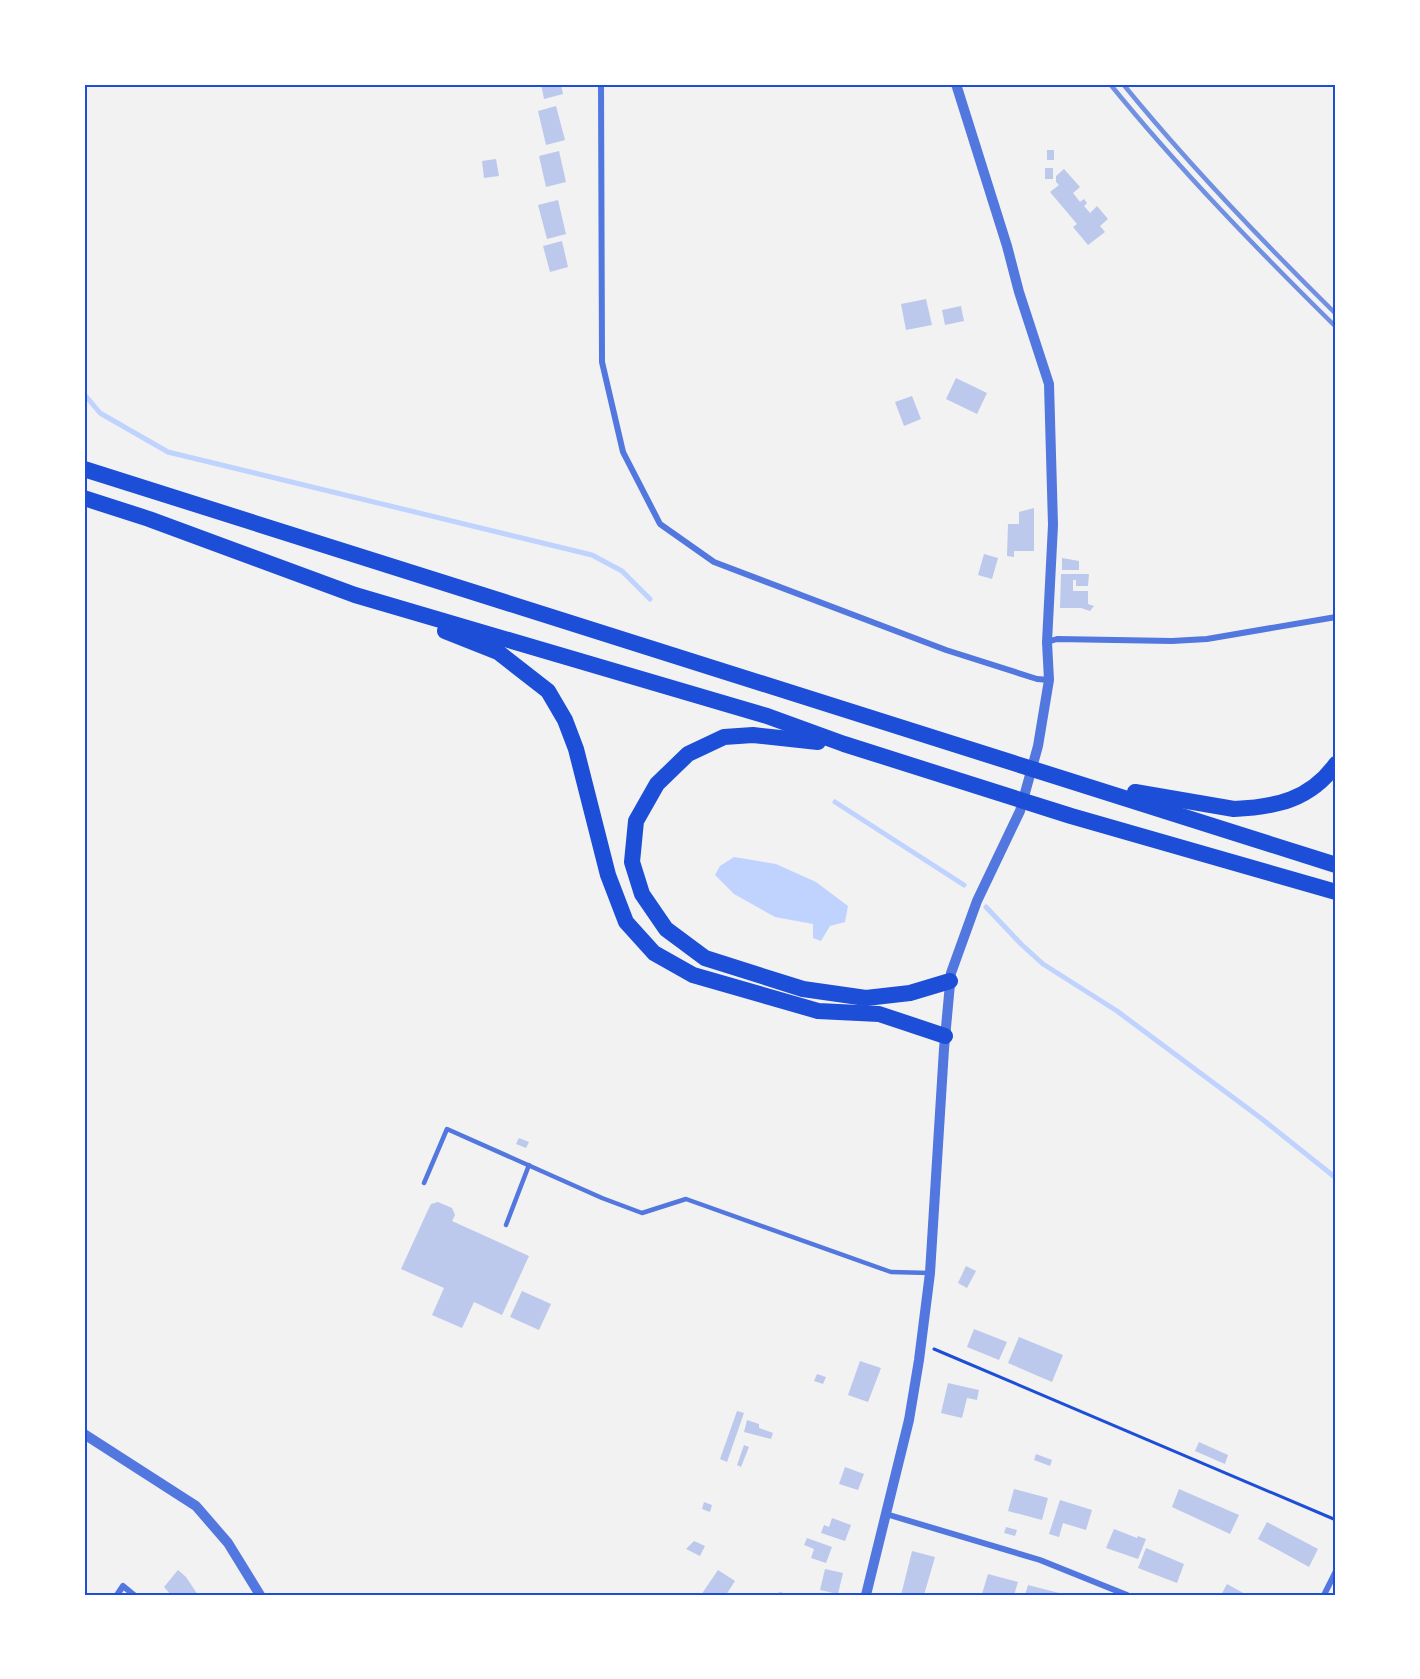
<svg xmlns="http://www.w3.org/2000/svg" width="1420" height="1679" font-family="Roboto,sans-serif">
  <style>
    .water { fill: #bfd3fe }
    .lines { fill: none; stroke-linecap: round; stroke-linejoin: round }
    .stream { stroke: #bfd3fe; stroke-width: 5 }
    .building { fill: #bdc9ec }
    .path { stroke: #1d4ed8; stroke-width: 3 }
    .service { stroke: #5277de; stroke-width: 4.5 }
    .minor { stroke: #5277de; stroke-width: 6 }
    .tertiary { stroke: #5277de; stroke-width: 10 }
    .trunk { stroke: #1d4ed8; stroke-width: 16 }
    .rail { stroke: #7290e2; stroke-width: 4.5 }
    .neatline { fill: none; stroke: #1d4ed8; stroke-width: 2 }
  </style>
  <rect width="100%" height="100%" fill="#f2f2f2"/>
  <path class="water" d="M734,857L776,864L816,882L848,906L845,922L830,926L821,941L813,938V924L775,917L734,894L715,875L720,866Z"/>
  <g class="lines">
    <g class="stream">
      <path d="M84,394L100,413L168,452L592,555L622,571L650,599"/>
      <path d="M835,802L964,885"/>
      <path d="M986,907L1021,944L1043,964L1117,1011L1262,1119L1336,1178"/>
    </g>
  </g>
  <g class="building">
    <path d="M541,84H561L563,94L544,99Z"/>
    <path d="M556,106L565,140L546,145L538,111Z"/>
    <rect x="1047" y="150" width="7" height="10"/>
    <path d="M559,151L566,182L546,187L539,156Z"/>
    <path d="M496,159L499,176L484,178L482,161Z"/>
    <rect x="1045" y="168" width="8" height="11"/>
    <path d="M1064,169L1080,187L1073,193L1080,202L1084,199L1087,203L1084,206L1090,213L1097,206L1108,219L1100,226L1105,232L1088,245L1073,227L1077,224L1050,192L1059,185L1056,182V176Z"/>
    <path d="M558,200L566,234L547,239L538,205Z"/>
    <path d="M562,241L568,267L550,272L543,246Z"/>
    <path d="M926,299L932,325L906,330L901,304Z"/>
    <path d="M961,306L964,321L945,325L942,310Z"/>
    <path d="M956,378L987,393L977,414L946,399Z"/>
    <path d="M912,396L921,419L904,426L895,402Z"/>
    <path d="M1034,508V551H1014V557L1007,556L1008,524H1019V512Z"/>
    <path d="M984,554L998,558L992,579L978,575Z"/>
    <path d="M1062,558L1079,561V570H1062Z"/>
    <path d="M1061,574H1089L1088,586H1076V580H1073V591H1088V604L1094,606L1090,611L1081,608H1060Z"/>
    <path d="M519,1138L529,1142L526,1148L516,1144Z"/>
    <path d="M438,1202L452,1208L455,1215L452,1221L529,1256L502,1315L474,1302L462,1328L432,1315L444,1288L401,1269L428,1210L431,1204Z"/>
    <path d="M966,1266L976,1271L967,1288L958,1283Z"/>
    <path d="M522,1291L551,1304L539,1330L510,1317Z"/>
    <path d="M974,1329L1007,1342L999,1360L967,1347Z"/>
    <path d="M1019,1337L1063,1355L1052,1382L1008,1363Z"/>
    <path d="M860,1361L881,1368L868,1402L848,1395Z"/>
    <path d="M817,1374L826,1377L823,1384L814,1381Z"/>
    <path d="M948,1383L979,1390L977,1400L967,1398L962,1418L941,1413Z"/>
    <path d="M737,1411L744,1413L727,1462L720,1459Z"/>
    <path d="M747,1420L759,1424V1428L773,1433L771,1439L744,1432Z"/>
    <path d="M1199,1442L1228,1455L1225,1464L1195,1451Z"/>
    <path d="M744,1445L749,1447L741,1467L737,1465Z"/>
    <path d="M1036,1454L1052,1460L1050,1466L1034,1460Z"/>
    <path d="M845,1467L864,1474L858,1490L839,1484Z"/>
    <path d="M1014,1489L1048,1498L1042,1520L1008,1511Z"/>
    <path d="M1179,1489L1239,1515L1230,1534L1172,1507Z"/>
    <path d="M1060,1500L1092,1510L1086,1530L1063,1523L1059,1537L1049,1534Z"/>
    <path d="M704,1502L712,1505L710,1512L702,1509Z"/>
    <path d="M832,1518L851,1525L845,1541L821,1533L824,1525L829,1527Z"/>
    <path d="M1267,1522L1318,1549L1309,1567L1258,1539Z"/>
    <path d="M1006,1527L1017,1530L1015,1536L1004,1533Z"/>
    <path d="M1114,1529L1137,1538L1138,1536L1146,1539L1138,1559L1106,1548Z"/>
    <path d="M807,1538L832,1547L826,1563L811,1558L814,1549L804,1545Z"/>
    <path d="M694,1541L705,1546L700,1556L686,1549Z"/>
    <path d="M1146,1548L1184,1564L1177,1583L1138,1568Z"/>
    <path d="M912,1551L935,1557L924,1595H901Z"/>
    <path d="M825,1569L843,1573L838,1594L820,1590Z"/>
    <path d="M178,1570L186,1577L198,1595H171L164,1587Z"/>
    <path d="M718,1570L735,1581L726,1595H701Z"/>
    <path d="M988,1574L1018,1582L1014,1595L982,1594Z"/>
    <path d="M1227,1584L1247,1595H1221Z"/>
    <path d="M1028,1585L1063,1594V1595H1025Z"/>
  </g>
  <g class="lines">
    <path class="path" d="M934,1349L1336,1520"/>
    <g class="service">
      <path d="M424,1183L447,1129L602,1198L642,1213L686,1199L891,1272L930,1273"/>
      <path d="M506,1225L529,1165"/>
      <path d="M779,1595H782"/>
    </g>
    <g class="minor">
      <path d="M601,84L602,362L623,452L660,524L714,562L946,650L1037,679L1049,680"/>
      <path d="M1047,642L1057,639L1172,641L1207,639L1336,617"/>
      <path d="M886,1514L1040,1560L1127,1595"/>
      <path d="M117,1595L123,1586L134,1595"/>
      <path d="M1324,1595L1336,1571"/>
    </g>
    <g class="tertiary">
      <path d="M84,1434L196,1506L228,1543L260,1595"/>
      <path d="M866,1595L909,1420L919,1360L930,1273L944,1049L951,973L977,901L1020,811L1038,746L1049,680L1047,642L1053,525L1049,384L1019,292L1007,246L956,84"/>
    </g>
    <g class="trunk">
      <path d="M84,469L1336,865"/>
      <path d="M84,498L149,519L355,595L767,716L844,744L1071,816L1336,892"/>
      <path d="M445,631L498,652L548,691L565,720L576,749L608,875L626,922L654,953L693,975L818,1011L879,1014L945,1036"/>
      <path d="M818,742L753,735L724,737L688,754L657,784L636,821L632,862L642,894L666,929L705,958L803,989L866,998L910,993L950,981"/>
      <path d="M1135,792L1234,809C1276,807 1310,800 1336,764"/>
    </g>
    <g class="rail">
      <path d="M1110,84C1180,170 1257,249 1336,327"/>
      <path d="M1123,84C1189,165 1261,240 1336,314"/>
    </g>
  </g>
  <rect width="1420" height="1679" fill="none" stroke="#ffffff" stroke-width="171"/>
  <rect x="86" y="86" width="1248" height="1508" class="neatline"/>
</svg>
